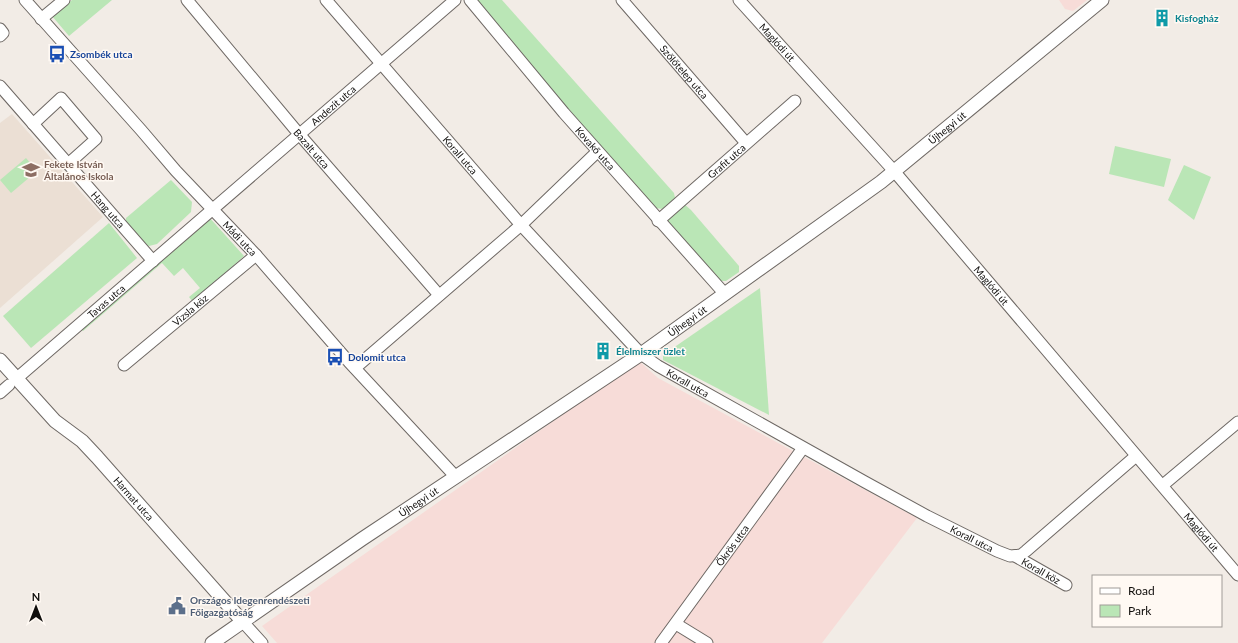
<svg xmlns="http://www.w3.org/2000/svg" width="1238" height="643" font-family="Lato,sans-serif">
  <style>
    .industrial { fill: #f7dcd8 }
    .built { fill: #ebdfd4 }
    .green { fill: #bae6b6 }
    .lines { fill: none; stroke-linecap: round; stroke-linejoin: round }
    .minor-casing { stroke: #6e6864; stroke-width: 13 }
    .tertiary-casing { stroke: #6e6864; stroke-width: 15 }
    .minor { stroke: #fff; stroke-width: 11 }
    .tertiary { stroke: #fff; stroke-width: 13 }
    .labels { text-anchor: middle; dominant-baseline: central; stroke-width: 3; stroke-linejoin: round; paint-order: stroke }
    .culture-label { font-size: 10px; font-weight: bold; fill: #0d838f; stroke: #fff9f3; text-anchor: start }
    .street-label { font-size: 10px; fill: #110f0d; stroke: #fff9f3 }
    .transit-label { font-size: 10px; font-weight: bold; fill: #164399; stroke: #fff9f3; text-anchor: start }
    .education-label { font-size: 10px; font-weight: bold; fill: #785e54; stroke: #fff9f3; text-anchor: start }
    .service-label { font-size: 10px; font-weight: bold; fill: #4e5e75; stroke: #fff9f3; text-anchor: start }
  </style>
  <rect width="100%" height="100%" fill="#f2ece6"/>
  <g class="industrial">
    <path d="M1059,0H1087L1073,11L1065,9Z"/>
    <path d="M639,361L658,378L917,518L822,643H277L262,626Z"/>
  </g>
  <path class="built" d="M12,114L103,217L0,308V123Z"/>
  <g class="green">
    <path d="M72,0H112L69,36L52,16Z"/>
    <path d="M475,0H502L674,193L675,198L663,209L655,208L589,134Z"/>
    <path d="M1115,146L1171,159L1164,187L1109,174Z"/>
    <path d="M26,158L37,171L11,193L0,180Z"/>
    <path d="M1184,165L1211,177L1194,220L1168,200Z"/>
    <path d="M171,180L192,202L191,212L157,244L149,246L145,245L126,223V218Z"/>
    <path d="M684,204L691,210L739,266V272L726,281H721L715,277L668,221L670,216Z"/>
    <path d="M208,216L244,256L193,302L189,297L200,288L183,268L174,276L162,263L83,331L79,327Z"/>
    <path d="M109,223L137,258L31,348L3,316Z"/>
    <path d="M760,288L769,415L663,360V355Z"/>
  </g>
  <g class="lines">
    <g class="minor-casing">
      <g id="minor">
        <path id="s1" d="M25,0L141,130L176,171L256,255L349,362L455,476"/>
        <path id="s2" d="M187,0L299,134L439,295"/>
        <path id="s3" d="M326,0L521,225L641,354L658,366L865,482L927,516L997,551L1010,556L1021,555L1026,551L1136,456"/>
        <path id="s4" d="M470,0L564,113L724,293"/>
        <path id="s5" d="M622,0L746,143"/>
        <path id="s6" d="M739,0L894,171L1238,575"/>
        <path d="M41,19L64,0"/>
        <path d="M0,29L3,33L0,36"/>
        <path id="s7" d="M0,86L153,261"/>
        <path d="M33,124L61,98L96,139L68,164"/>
        <path id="s8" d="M658,221L795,101"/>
        <path id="s9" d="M124,365L256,255"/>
        <path d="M355,368L521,225L597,152"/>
        <path id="s10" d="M16,379L455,0"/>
        <path d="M0,393L9,385"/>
        <path d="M1163,485L1238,422"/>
        <path id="s11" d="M1015,556L1066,585"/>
        <path d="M243,622L262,643"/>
        <path d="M676,624L707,643"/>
        <path id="s12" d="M661,643L803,448"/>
      </g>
    </g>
    <g class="tertiary-casing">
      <g id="tertiary">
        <path id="s13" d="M0,360L55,421L82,441L97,457L243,622"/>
        <path id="s14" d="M212,643L362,539L641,354L881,182L1102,0"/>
      </g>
    </g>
    <use href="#minor" class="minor"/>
    <use href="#tertiary" class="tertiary"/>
  </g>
  <defs>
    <g id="building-bare" transform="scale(1.38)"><path d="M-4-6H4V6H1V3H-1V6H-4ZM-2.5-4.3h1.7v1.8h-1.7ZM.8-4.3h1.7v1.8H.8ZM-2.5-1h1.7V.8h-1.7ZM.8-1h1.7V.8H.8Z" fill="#0f9aa8" stroke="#fff9f3" stroke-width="2.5" paint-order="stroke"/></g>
    <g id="bus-bare" transform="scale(1.38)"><path d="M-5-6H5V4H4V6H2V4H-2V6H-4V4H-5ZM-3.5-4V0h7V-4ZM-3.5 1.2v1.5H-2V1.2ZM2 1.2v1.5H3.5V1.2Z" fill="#1a4fb4" stroke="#fff9f3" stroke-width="2.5" paint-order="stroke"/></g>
    <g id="school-bare" transform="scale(1.38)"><path d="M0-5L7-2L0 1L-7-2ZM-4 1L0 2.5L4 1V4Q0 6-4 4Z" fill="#8d6e63" stroke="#fff9f3" stroke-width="2.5" paint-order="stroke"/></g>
    <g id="civic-bare" transform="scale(1.38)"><path d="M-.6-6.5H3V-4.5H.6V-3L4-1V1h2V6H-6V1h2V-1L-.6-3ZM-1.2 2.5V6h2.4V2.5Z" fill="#5c6f8a" stroke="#fff9f3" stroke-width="2.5" paint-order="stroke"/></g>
  </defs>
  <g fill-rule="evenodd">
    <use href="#building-bare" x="1162" y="18"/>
    <use href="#bus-bare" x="57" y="54"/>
    <use href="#school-bare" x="31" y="170"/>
    <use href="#building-bare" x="603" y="351"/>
    <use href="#bus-bare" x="335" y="357"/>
    <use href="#civic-bare" x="177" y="606"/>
  </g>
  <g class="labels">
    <g class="culture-label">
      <text x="1175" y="18">Kisfogház</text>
      <text x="616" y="351">Élelmiszer üzlet</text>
    </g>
    <g class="street-label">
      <text stroke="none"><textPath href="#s6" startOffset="57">Maglódi út</textPath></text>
      <text stroke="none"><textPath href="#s5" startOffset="95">Szőlőtelep utca</textPath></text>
      <text stroke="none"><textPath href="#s10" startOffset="419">Andezit utca</textPath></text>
      <text stroke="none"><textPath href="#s14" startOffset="898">Újhegyi út</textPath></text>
      <text stroke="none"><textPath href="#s2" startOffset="194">Bazalt utca</textPath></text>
      <text stroke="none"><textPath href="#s4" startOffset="194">Kovakő utca</textPath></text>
      <text stroke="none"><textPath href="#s3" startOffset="205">Korall utca</textPath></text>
      <text stroke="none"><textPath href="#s8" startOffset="91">Grafit utca</textPath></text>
      <text stroke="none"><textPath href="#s7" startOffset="164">Hang utca</textPath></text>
      <text stroke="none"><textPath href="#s1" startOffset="321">Mádi utca</textPath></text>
      <text stroke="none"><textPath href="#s6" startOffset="381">Maglódi út</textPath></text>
      <text stroke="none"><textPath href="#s10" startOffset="119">Tavas utca</textPath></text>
      <text stroke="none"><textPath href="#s9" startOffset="86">Vizsla köz</textPath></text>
      <text stroke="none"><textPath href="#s14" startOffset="574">Újhegyi út</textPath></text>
      <text stroke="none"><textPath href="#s3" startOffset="529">Korall utca</textPath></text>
      <text stroke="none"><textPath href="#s13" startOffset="193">Harmat utca</textPath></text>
      <text stroke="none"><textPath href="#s14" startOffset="250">Újhegyi út</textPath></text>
      <text stroke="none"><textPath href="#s6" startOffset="705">Maglódi út</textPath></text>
      <text stroke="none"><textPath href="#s3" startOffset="853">Korall utca</textPath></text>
      <text stroke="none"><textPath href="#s12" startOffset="121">Ökrös utca</textPath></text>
      <text stroke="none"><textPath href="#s11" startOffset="30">Korall köz</textPath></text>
    </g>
    <g class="transit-label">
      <text x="70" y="54">Zsombék utca</text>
      <text x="348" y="357">Dolomit utca</text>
    </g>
    <g class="education-label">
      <text x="44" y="164">Fekete István<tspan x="44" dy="12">Általános Iskola</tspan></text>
    </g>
    <g class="service-label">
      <text x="190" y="600">Országos Idegenrendészeti<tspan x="190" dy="12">Főigazgatóság</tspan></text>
    </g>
  </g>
  <rect x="1092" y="575" width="130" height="52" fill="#fff9f3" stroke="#a09b97"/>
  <rect x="1100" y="588" width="20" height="6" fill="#ffffff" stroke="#a09b97"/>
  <text x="1128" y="595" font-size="12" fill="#110f0d">Road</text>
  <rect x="1100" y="605" width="20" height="12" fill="#bae6b6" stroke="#a09b97"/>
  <text x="1128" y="615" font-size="12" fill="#110f0d">Park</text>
  <g transform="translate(36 607)" stroke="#fff9f3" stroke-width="3" paint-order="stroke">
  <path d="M0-3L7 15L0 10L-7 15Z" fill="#110f0d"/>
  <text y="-6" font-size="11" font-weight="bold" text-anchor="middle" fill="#110f0d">N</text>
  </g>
</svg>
